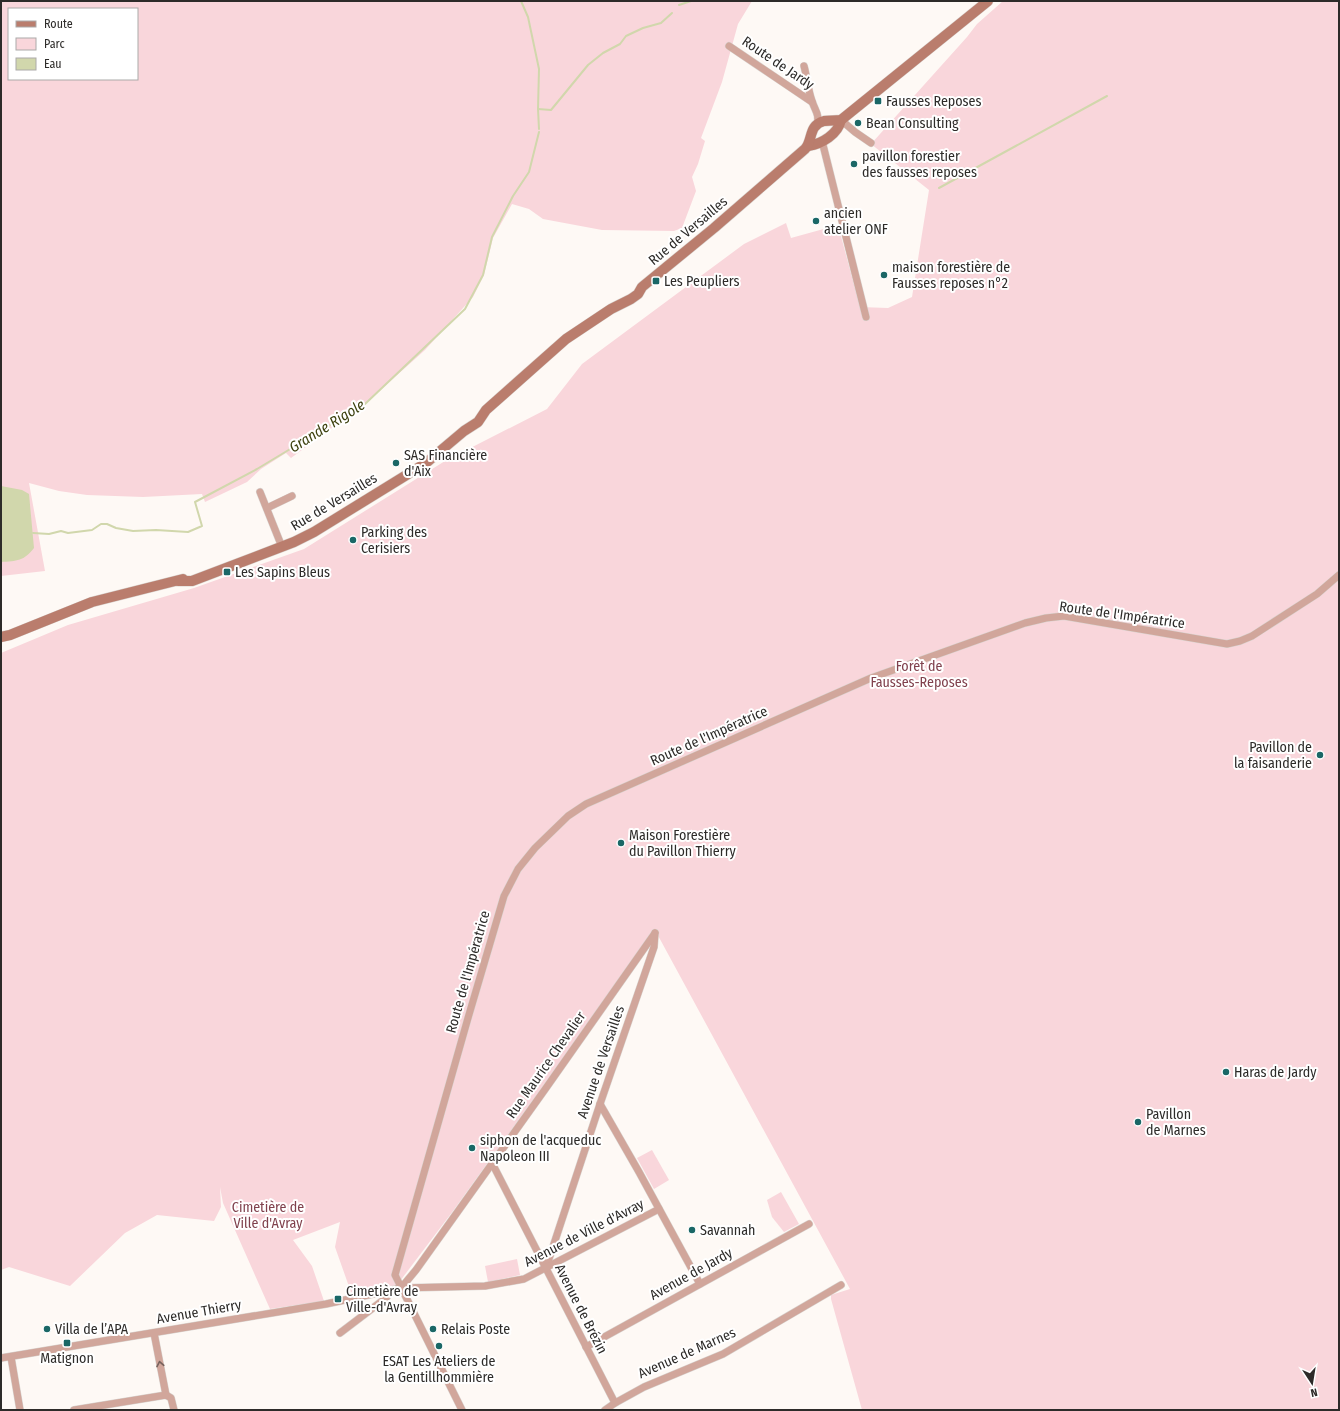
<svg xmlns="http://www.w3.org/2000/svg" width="1340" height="1411" font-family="'Fira Sans Condensed',sans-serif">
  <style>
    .green { fill: #f9d6db; fill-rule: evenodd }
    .water { fill: #d1d7ac }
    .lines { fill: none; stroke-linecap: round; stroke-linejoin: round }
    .stream { stroke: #d1d7ac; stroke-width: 2 }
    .street-casing { stroke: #d8d4d0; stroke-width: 8 }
    .secondary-casing { stroke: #d8d4d0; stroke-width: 11 }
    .street { stroke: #d1a69b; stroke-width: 7 }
    .secondary { stroke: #ba7d6d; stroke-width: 10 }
    .oneway { stroke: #77625c }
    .poi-dot { fill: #1a6766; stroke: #fff; stroke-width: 1.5 }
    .labels { text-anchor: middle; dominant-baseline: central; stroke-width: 4; stroke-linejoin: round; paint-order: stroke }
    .street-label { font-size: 14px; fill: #2d2b29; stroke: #fff }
    .poi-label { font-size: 14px; fill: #2d2b29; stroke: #fff; text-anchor: start }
    .park-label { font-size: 14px; fill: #80414d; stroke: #fff }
    .water-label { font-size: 15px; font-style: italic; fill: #3d410f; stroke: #fff }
  </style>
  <rect width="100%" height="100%" fill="#fef9f5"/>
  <g class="green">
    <path d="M1,1H752L738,24L722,82L701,138L705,141L698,164L692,177L696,191L682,228L674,231L602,230L543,219L529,209L512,204L493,238L484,275L473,297L425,350L366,403L291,458L286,453L261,469L247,482L205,502L202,494L143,497L87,495L59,491L29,483L45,571L1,576ZM9,9H137V79H9Z"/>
    <path d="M1003,1H1339V1410H862L831,1299V1295L850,1289L655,930L453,1211L397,1285L352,1295L335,1247L340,1222L293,1240L312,1266L324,1301L270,1309L223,1203L220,1187L221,1207L214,1221L157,1215L125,1233L70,1286L9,1267L1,1270V653L68,625L194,588L304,549L445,461L547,409L582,364L744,244L786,223L791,238L838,225L860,307L888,308L912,297L929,190L871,144L967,37L977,24Z"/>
    <path d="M652,1150L669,1180L654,1189L637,1158Z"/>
    <path d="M781,1192L799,1224L784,1232L772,1217L767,1200Z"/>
    <path d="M517,1259L520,1275L488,1282L485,1266Z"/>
  </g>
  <path class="water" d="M1,486L22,490L29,494L34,548C24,561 17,561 1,562Z"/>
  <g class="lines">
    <g class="stream">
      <path d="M521,1L528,17L539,69L538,109L539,129"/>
      <path d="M679,5L691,1"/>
      <path d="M538,109L551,110L588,65L603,53L620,44L626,36L643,28L661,23L672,13"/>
      <path d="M939,188L1107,96"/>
      <path d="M33,533L49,534L61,531L68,533L92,530L101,524H107L116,528L133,531L156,530L188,532L202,526L195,502L257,469L365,404L465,309L483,275L492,237L513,196L529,172L539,132"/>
    </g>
    <g class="street-casing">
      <g id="street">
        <path d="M729,46L812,102"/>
        <path d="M804,66C807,77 808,90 812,101C815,111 820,114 817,126"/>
        <path d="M841,120L855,132L871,143"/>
        <path d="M822,141L866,317"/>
        <path d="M260,492L282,547"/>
        <path d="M267,508L292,496"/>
        <path d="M600,1104L639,1172L700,1284"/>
        <path d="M492,1163L615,1403"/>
        <path d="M546,1268L600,1104L654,947L655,933"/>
        <path d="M401,1288L416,1270L546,1088L655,933"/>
        <path d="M154,1333L166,1395"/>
        <path d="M340,1333L386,1298L389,1294V1291"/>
        <path d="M586,1347L809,1224"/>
        <path d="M11,1357L20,1410"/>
        <path d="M1,1358L326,1304L401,1288L485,1286L524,1279L659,1209"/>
        <path d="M166,1395L171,1398L174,1410"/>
        <path d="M74,1410L166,1395"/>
        <path d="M462,1410L395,1275L468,1018L504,896L518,869L535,848L568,816L586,804L871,678L1025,623L1046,618L1064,616L1227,644L1240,641L1252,636L1317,594L1339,575"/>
        <path d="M605,1410L615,1403L644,1387L723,1354L841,1285"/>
      </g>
    </g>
    <g class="secondary-casing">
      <g id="secondary">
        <path d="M808,146C822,144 838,134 841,120"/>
        <path d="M178,581H192L294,542L314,532L426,463L464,431L478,422L486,410L566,339L611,309L631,299L638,294L642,287L714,228L805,149C813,141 808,125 824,121C830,120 835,121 841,120L988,1"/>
        <path d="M1,637L10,635L92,602L183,579"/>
      </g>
    </g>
    <use href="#street" class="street"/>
    <use href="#secondary" class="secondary"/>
  </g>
  <defs><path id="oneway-chevron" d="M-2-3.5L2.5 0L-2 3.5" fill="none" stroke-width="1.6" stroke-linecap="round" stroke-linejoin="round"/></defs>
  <use class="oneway" href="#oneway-chevron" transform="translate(160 1364) rotate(-101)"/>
  <g class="poi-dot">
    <rect x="874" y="97" width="8" height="8" rx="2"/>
    <circle cx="858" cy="123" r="4"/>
    <circle cx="854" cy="164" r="4"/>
    <circle cx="816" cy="221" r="4"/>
    <circle cx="884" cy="275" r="4"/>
    <rect x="652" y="277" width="8" height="8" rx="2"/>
    <circle cx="396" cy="463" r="4"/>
    <circle cx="353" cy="540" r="4"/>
    <rect x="223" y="568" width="8" height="8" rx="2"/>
    <circle cx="1320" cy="755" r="4"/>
    <circle cx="621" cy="843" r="4"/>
    <circle cx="1226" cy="1072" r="4"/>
    <circle cx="1138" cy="1122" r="4"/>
    <circle cx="472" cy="1148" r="4"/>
    <circle cx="692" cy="1230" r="4"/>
    <rect x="334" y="1295" width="8" height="8" rx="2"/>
    <circle cx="47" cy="1329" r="4"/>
    <circle cx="433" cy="1329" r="4"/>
    <rect x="63" y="1339" width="8" height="8" rx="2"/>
    <circle cx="439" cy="1346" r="4"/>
  </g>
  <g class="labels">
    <g class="street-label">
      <text transform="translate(778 63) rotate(34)">Route de Jardy</text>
      <text transform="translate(688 231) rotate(-40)">Rue de Versailles</text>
      <text transform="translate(334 502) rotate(-31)">Rue de Versailles</text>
      <text transform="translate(1122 615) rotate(8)">Route de l'Impératrice</text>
      <text transform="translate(709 736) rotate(-24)">Route de l'Impératrice</text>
      <text transform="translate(468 972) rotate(-74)">Route de l'Impératrice</text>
      <text transform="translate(601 1062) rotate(-71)">Avenue de Versailles</text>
      <text transform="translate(546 1065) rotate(-55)">Rue Maurice Chevalier</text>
      <text transform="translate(584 1233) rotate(-27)">Avenue de Ville d'Avray</text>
      <text transform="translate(691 1274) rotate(-29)">Avenue de Jardy</text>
      <text transform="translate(581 1309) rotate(63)">Avenue de Brézin</text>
      <text transform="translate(199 1312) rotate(-10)">Avenue Thierry</text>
      <text transform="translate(687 1353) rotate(-24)">Avenue de Marnes</text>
    </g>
    <g class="poi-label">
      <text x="886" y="101">Fausses Reposes</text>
      <text x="866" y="123">Bean Consulting</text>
      <text x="862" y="156">pavillon forestier<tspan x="862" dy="16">des fausses reposes</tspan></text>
      <text x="824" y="213">ancien<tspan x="824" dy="16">atelier ONF</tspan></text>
      <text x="892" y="267">maison forestière de<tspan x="892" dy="16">Fausses reposes n°2</tspan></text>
      <text x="664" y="281">Les Peupliers</text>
      <text x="404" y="455">SAS Financière<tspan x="404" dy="16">d'Aix</tspan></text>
      <text x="361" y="532">Parking des<tspan x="361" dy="16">Cerisiers</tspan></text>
      <text x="235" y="572">Les Sapins Bleus</text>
      <text x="1312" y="747" text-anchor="end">Pavillon de<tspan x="1312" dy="16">la faisanderie</tspan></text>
      <text x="629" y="835">Maison Forestière<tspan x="629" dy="16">du Pavillon Thierry</tspan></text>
      <text x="1234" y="1072">Haras de Jardy</text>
      <text x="1146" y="1114">Pavillon<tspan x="1146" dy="16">de Marnes</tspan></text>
      <text x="480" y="1140">siphon de l'acqueduc<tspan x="480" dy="16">Napoleon III</tspan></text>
      <text x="700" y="1230">Savannah</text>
      <text x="346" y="1291">Cimetière de<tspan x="346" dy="16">Ville-d'Avray</tspan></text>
      <text x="55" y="1329">Villa de l’APA</text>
      <text x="441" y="1329">Relais Poste</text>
      <text x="67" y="1358" text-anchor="middle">Matignon</text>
      <text x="439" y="1361" text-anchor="middle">ESAT Les Ateliers de<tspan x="439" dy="16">la Gentillhommière</tspan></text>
    </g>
    <g class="park-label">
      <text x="919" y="666">Forêt de<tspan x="919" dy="16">Fausses-Reposes</tspan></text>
      <text x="268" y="1207">Cimetière de<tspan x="268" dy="16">Ville d'Avray</tspan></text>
    </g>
    <g class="water-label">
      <text transform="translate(327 426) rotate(-32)">Grande Rigole</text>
    </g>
  </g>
  <rect width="1340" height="1411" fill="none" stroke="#2d2b29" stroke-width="4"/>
  <rect x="8" y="8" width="130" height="72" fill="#ffffff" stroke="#abaaa9"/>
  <rect x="16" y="21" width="20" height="6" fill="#ba7d6d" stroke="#abaaa9"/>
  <text x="44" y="28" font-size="12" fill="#2d2b29">Route</text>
  <rect x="16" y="38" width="20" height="12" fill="#f9d6db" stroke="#abaaa9"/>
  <text x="44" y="48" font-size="12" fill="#2d2b29">Parc</text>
  <rect x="16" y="58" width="20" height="12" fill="#d1d7ac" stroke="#abaaa9"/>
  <text x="44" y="68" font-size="12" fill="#2d2b29">Eau</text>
  <g transform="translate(1312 1383) rotate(168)" stroke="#ffffff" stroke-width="3" paint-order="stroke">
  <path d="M0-3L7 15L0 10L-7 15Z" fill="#2d2b29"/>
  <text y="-6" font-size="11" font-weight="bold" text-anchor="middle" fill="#2d2b29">N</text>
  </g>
</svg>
